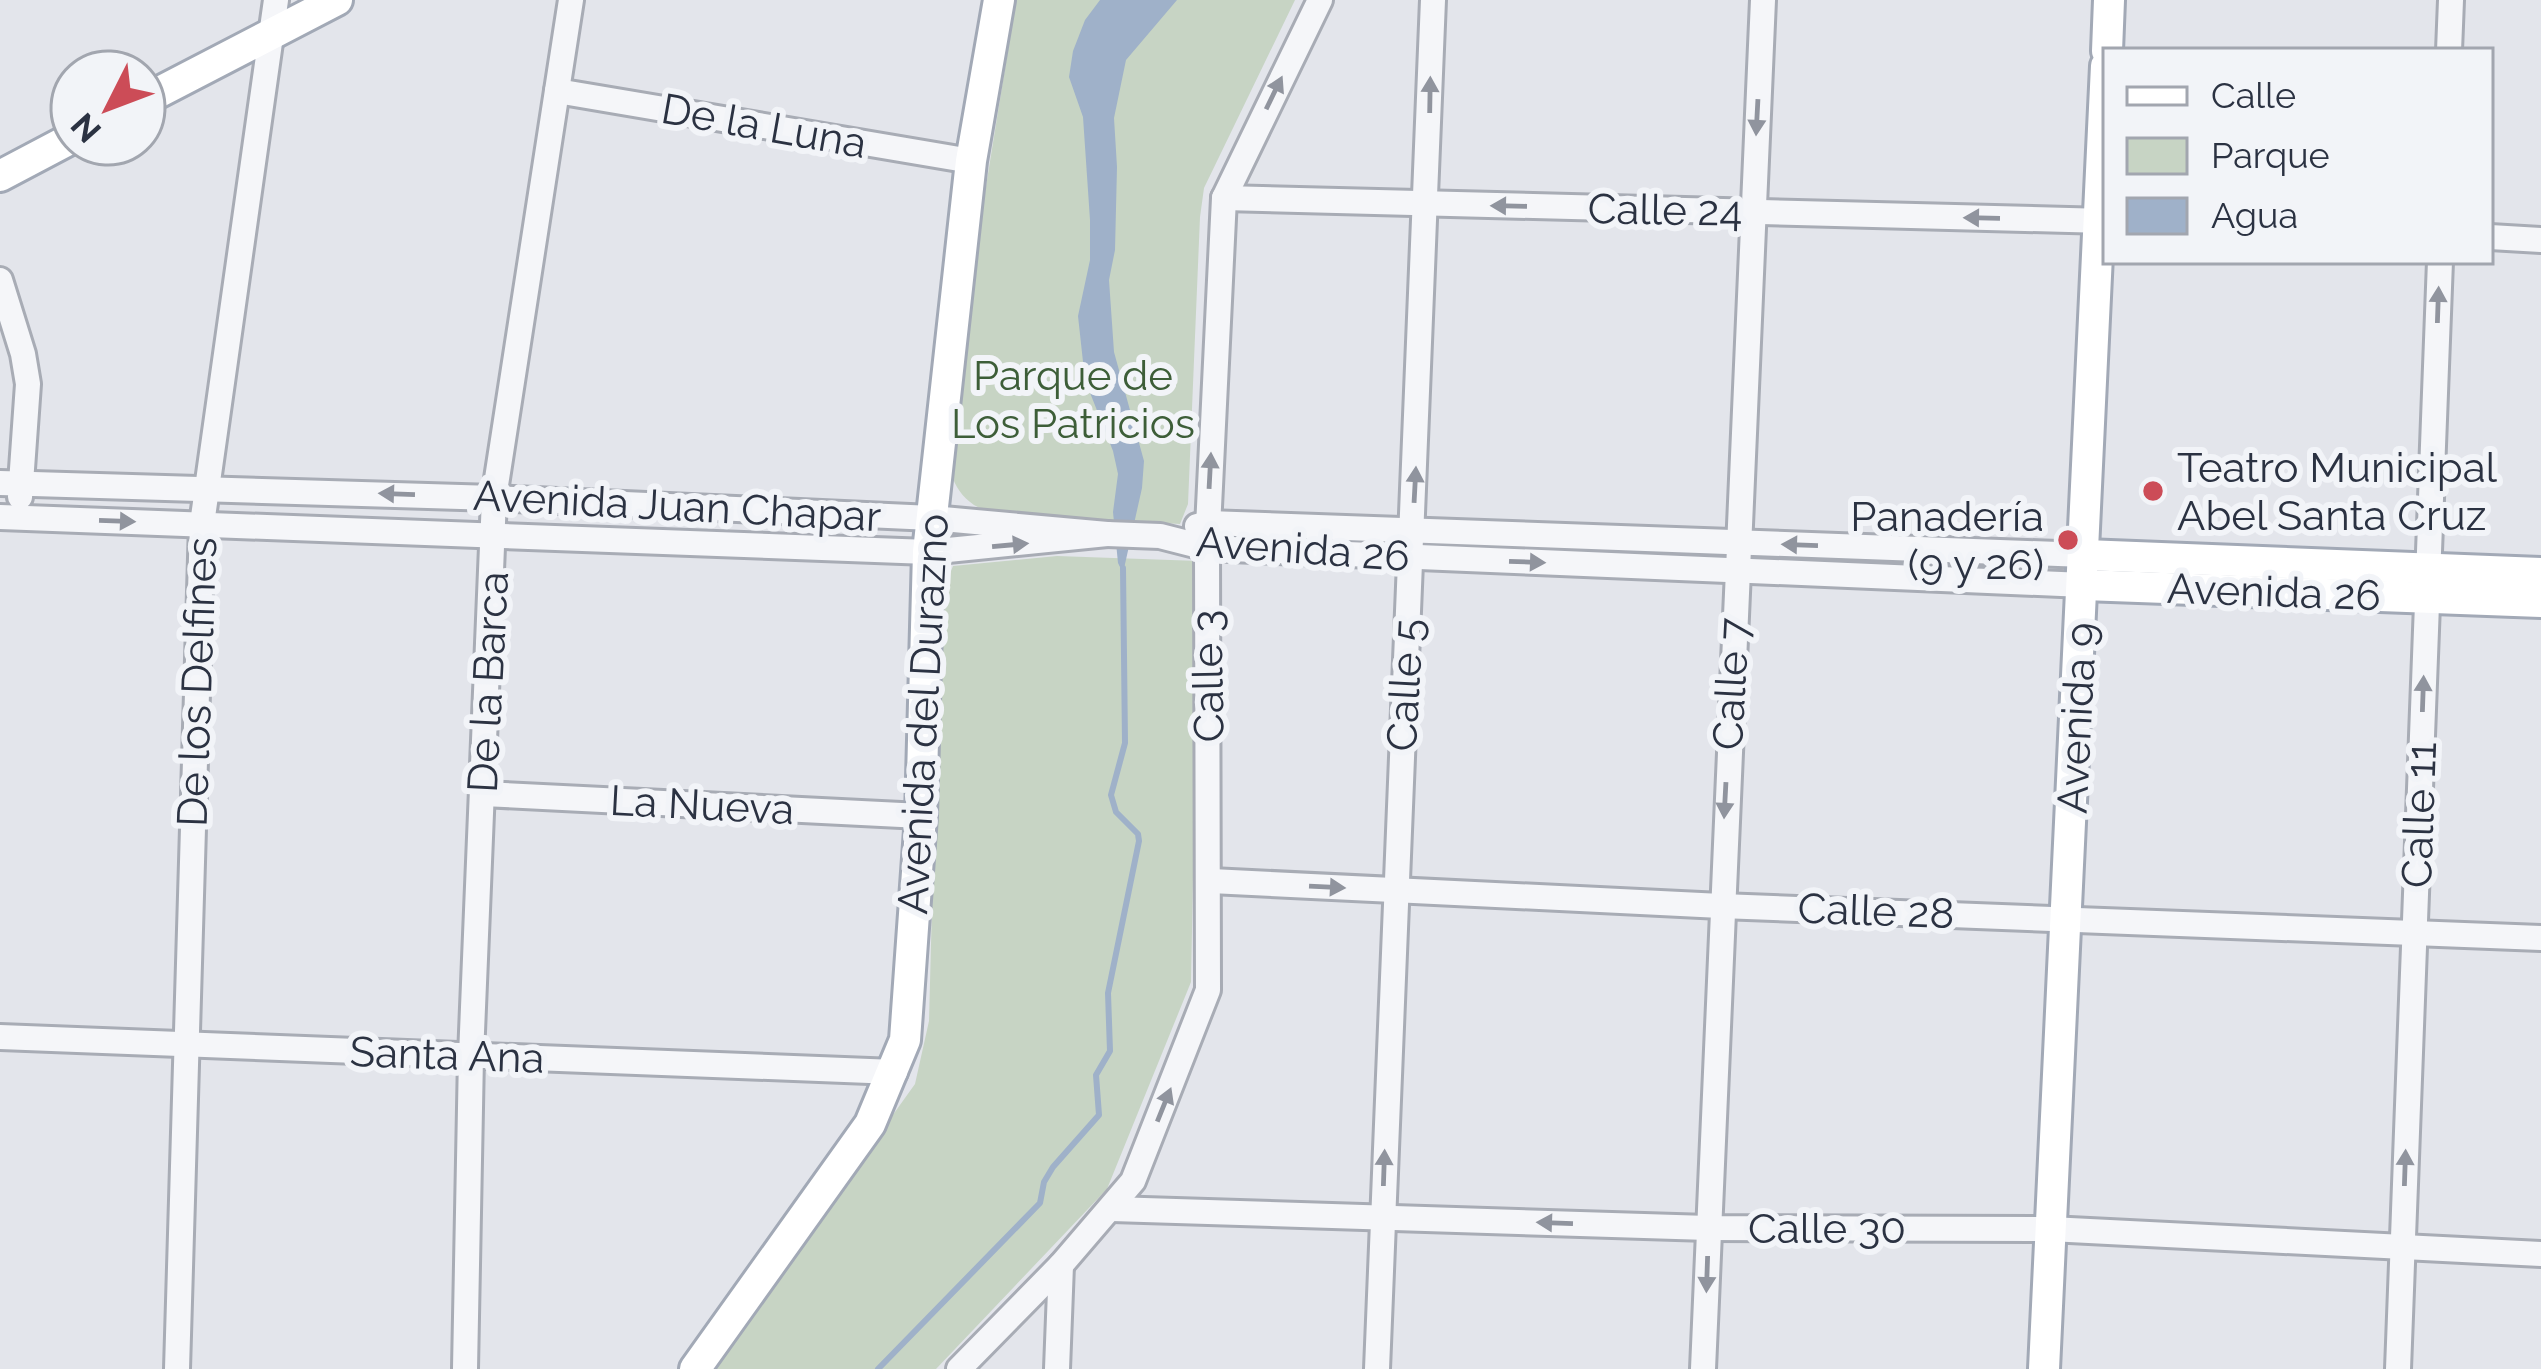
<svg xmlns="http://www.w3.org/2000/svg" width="2541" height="1369" font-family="Raleway,sans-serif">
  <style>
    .green { fill: #c7d4c4 }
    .water { fill: #9fb1c9 }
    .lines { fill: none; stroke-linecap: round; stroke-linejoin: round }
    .stream { stroke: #9fb1c9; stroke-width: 6 }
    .minor-casing { stroke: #a8acb5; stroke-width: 30 }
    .major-casing { stroke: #a2a9b6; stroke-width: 36 }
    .minor { stroke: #f5f6f9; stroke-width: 24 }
    .major { stroke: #fff; stroke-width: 30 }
    .oneway { fill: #90949e }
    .poi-dot { fill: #cc4c57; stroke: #f2f4f8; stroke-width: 4.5 }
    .labels { text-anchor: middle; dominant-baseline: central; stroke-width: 12; stroke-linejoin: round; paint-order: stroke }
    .street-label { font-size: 42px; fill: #2b3242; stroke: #f2f4f8 }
    .park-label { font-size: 42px; fill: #3d5e38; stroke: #f2f4f8 }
    .poi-label { font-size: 42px; fill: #2b3242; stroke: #f2f4f8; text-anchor: start }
  </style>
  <rect width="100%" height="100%" fill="#e3e5eb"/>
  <g class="green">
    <path d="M1016,0H1295L1204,188L1200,217L1188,504L1180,524L993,513C947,501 944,457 949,416Z"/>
    <path d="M1057,556L1199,561L1191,982L1107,1189L936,1369H711L915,1084L929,1021L940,599L953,566Z"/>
  </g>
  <path class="water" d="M1100,0H1177L1126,60L1114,118L1117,167L1115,250L1109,280L1114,352L1144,461L1142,488L1123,573L1118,563L1113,512L1118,474L1113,451L1085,380L1078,316L1090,260V220L1083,117L1069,77L1073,51L1085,20Z"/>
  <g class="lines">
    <path class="stream" d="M878,1369L1040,1203L1044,1182L1053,1167L1099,1115L1096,1075L1110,1051L1108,993L1139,841L1138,834L1116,812L1111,795L1125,743L1123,568"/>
    <g class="minor-casing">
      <g id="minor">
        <path d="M2449,51L2451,0"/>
        <path d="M557,91L971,161"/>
        <path d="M1224,198L2106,221"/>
        <path d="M2490,237L2541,240"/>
        <path d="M0,280L23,354L28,384L20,497"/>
        <path d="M0,483L494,498L932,518L1107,534L928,552L0,517"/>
        <path d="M1197,526L1208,523L2085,555"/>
        <path d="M1107,534L1160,536L1207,548L2084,585"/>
        <path d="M483,794L921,816"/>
        <path d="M1211,881L1721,906L2541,938"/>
        <path d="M0,1037L895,1072"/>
        <path d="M1112,1209L1708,1228L2050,1229L2541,1254"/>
        <path d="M177,1369L202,524L276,0"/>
        <path d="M465,1369L471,1056L494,498L571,0"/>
        <path d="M959,1369L1061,1265L1133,1181L1208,990L1207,548L1224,198L1320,0"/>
        <path d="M1057,1369L1061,1265"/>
        <path d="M1377,1369L1433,0"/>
        <path d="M1703,1369L1763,0"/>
        <path d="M2398,1369L2440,261"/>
      </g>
    </g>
    <g class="major-casing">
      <g id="major">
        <path d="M2107,51L2109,0"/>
        <path d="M144,100L337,0"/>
        <path d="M0,176L72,138"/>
        <path d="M2085,555L2541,573"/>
        <path d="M2084,585L2541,602"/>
        <path d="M695,1369L870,1124L905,1040L921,816L928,552L971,161L999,0"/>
        <path d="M2044,1369L2106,66"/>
      </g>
    </g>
    <use href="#minor" class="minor"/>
    <use href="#major" class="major"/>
  </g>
  <defs><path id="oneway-solid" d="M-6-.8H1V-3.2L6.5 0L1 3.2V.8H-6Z" transform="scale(3)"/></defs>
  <g class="oneway">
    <use href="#oneway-solid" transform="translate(1274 93) rotate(-64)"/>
    <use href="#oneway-solid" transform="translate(1430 95) rotate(-89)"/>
    <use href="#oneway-solid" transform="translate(1757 117) rotate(93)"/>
    <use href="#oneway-solid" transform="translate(1509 206) rotate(-179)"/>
    <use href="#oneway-solid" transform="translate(1982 218) rotate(-179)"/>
    <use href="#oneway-solid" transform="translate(2438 305) rotate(-88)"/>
    <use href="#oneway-solid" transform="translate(1210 471) rotate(-87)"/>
    <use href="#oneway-solid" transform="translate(1415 485) rotate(-87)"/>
    <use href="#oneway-solid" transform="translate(397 494) rotate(-178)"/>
    <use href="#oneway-solid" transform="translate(117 521) rotate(2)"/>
    <use href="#oneway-solid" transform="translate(1010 545) rotate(-5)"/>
    <use href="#oneway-solid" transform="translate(1800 545) rotate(-178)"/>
    <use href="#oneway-solid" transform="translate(1527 562) rotate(2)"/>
    <use href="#oneway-solid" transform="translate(2423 694) rotate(-88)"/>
    <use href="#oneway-solid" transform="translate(1725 800) rotate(93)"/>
    <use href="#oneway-solid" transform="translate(1327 887) rotate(3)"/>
    <use href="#oneway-solid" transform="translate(1164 1105) rotate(-68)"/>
    <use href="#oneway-solid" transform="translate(1384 1168) rotate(-88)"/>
    <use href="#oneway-solid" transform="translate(2405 1168) rotate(-88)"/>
    <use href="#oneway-solid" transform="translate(1555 1223) rotate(-178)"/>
    <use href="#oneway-solid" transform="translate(1707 1274) rotate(92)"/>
  </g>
  <g class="poi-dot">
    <circle cx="2153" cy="491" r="12"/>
    <circle cx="2068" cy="540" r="12"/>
  </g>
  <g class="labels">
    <g class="street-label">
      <text transform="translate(764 126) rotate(10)">De la Luna</text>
      <text transform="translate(1665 210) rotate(1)">Calle 24</text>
      <text transform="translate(677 506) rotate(3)">Avenida Juan Chapar</text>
      <text transform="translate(1303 549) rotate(4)">Avenida 26</text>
      <text transform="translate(2274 592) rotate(2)">Avenida 26</text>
      <text transform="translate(1208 676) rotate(-91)">Calle 3</text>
      <text transform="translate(197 682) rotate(-88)">De los Delfines</text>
      <text transform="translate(488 682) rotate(-87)">De la Barca</text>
      <text transform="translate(1731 684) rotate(-87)">Calle 7</text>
      <text transform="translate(1405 685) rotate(-87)">Calle 5</text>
      <text transform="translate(923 714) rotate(-87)">Avenida del Durazno</text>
      <text transform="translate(2077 718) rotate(-87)">Avenida 9</text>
      <text transform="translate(702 805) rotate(3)">La Nueva</text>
      <text transform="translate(2419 815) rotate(-88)">Calle 11</text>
      <text transform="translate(1876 911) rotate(2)">Calle 28</text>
      <text transform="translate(447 1055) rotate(2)">Santa Ana</text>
      <text x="1827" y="1228">Calle 30</text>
    </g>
    <g class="park-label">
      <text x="1073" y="375">Parque de<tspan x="1073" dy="48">Los Patricios</tspan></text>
    </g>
    <g class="poi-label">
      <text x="2177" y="467">Teatro Municipal<tspan x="2177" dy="48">Abel Santa Cruz</tspan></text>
      <text x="2044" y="516" text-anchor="end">Panadería<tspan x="2044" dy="48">(9 y 26)</tspan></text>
    </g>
  </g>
  <rect x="2103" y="48" width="390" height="216" fill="#f2f4f8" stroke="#a2a6af" stroke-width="3"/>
  <rect x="2127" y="87" width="60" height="18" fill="#ffffff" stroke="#a2a6af" stroke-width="3"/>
  <text x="2211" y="108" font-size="36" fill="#2b3242">Calle</text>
  <rect x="2127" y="138" width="60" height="36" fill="#c7d4c4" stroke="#a2a6af" stroke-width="3"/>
  <text x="2211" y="168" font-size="36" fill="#2b3242">Parque</text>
  <rect x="2127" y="198" width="60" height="36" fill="#9fb1c9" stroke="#a2a6af" stroke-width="3"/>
  <text x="2211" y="228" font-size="36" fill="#2b3242">Agua</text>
  <g transform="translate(108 108) rotate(228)"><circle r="57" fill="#f2f4f8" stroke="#a2a6af" stroke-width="3"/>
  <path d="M0-9L21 45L0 30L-21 45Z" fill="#cc4c57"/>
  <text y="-18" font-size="33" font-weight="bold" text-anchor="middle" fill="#2b3242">N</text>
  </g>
</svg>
